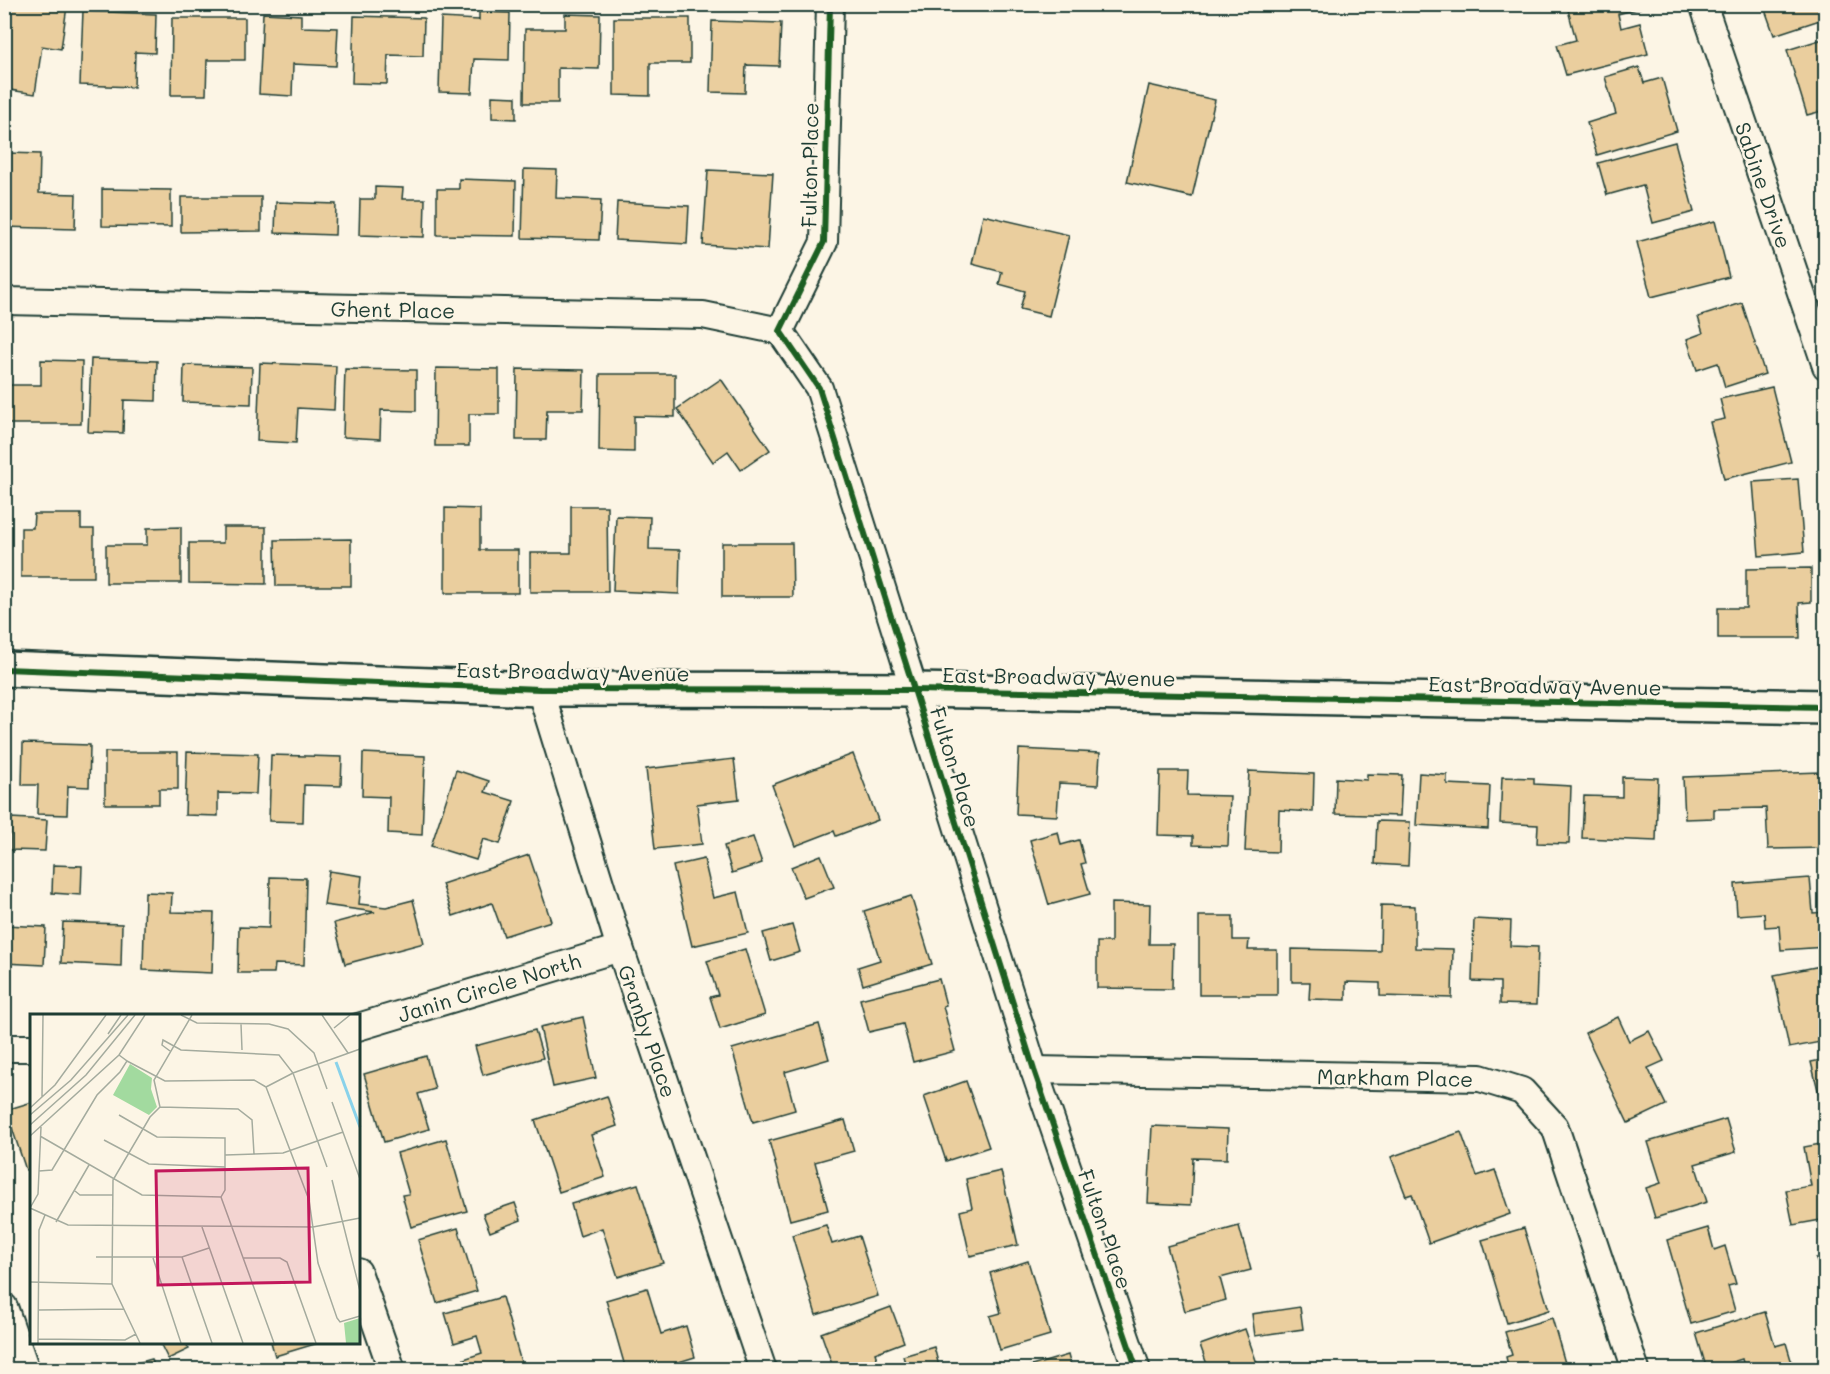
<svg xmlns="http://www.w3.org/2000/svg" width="1830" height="1374" font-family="Mali,sans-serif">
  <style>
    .building { fill: #eace9e; stroke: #1f3d34; stroke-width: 1.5 }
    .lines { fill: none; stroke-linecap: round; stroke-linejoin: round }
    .street-casing { stroke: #1f3d34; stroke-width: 30 }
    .secondary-casing { stroke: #1f3d34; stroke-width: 38 }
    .street { stroke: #fcf5e5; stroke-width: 26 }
    .secondary { stroke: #fcf5e5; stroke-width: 33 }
    .cycleway-casing { stroke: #fcf5e5; stroke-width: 10 }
    .cycleway { stroke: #1b5e20; stroke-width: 6 }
    .labels { text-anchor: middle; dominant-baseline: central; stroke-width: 5; stroke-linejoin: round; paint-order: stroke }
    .street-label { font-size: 21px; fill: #1f3d34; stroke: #fcf5e5 }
    .inset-river { fill: none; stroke: #89d2ea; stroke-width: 3 }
    .inset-road { fill: none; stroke: #a4ab9e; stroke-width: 1.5 }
    .view { fill: #c2185b; fill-opacity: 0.15; stroke: #c2185b; stroke-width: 3 }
    .inset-edge { fill: none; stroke: #1f3d34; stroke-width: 3 }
  </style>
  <rect width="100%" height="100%" fill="#fcf5e5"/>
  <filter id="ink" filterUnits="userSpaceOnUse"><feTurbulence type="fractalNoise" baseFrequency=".0167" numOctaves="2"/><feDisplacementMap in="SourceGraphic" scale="12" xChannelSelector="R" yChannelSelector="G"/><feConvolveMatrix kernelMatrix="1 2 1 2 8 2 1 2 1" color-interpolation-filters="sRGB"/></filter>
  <g filter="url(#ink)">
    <g class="building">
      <path d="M4,4L67,6L61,49L42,46L35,94L4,89Z"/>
      <path d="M1586,4H1639L1640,8L1618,14L1621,28L1640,23L1648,54L1566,75L1557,45L1576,40L1568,10Z"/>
      <path d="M1763,4H1824L1826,18L1774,35Z"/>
      <path d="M83,11L156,14L155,53L135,52L134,87L80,85Z"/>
      <path d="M479,12L510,13L509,60L474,59L472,93L439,92L441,18L479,20Z"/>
      <path d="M263,13L301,15V27L338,28L336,66L293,64L292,96L259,94Z"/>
      <path d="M565,14L600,15L599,69L558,68V103H524L525,29H565Z"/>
      <path d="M354,16L424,18L423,56L388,55L387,84L352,83Z"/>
      <path d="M172,18H245V60H207L206,95H171Z"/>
      <path d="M614,18H690V63H650V96L614,95Z"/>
      <path d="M712,21L781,23L779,66L746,65L745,93L710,92Z"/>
      <path d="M1826,38V110L1807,115L1787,50Z"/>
      <path d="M1639,67L1644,83L1662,78L1677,131L1597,155L1587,123L1616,114L1605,77Z"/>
      <path d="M1149,85L1215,100L1192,197L1127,182Z"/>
      <path d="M492,96L516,97V119L492,118Z"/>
      <path d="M1675,142L1694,212L1653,223L1643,185L1607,195L1598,163Z"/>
      <path d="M7,153L40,154L39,193L76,194L75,229L4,227Z"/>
      <path d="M524,169L557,170L556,198L601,200L599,240L522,238Z"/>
      <path d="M708,170L773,173L768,249L703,245Z"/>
      <path d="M459,179L516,181L515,236L437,235V189H459Z"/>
      <path d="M375,187L403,188L402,199H425L424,237L359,235L360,199H375Z"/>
      <path d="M102,189L171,190V227L102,226Z"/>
      <path d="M181,197H261V231L181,232Z"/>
      <path d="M276,202L336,204L335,235L275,233Z"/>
      <path d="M617,202L689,206L687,244L615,240Z"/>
      <path d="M983,215L1069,235L1049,316L1020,309L1025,291L999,284L1002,272L972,264Z"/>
      <path d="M1715,221L1729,277L1651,297L1637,242Z"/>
      <path d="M1742,303L1765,374L1725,387L1718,363L1697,370L1687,339L1703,333L1698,317Z"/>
      <path d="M91,359L157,361L156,401L124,400L123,433L88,432Z"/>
      <path d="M41,360L82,361L81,424H5L6,385H41Z"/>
      <path d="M260,363L336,366L334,410L298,408L296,443L257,441Z"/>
      <path d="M184,365L252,367L251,404L183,402Z"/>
      <path d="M436,368L499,369V414H469V446H435Z"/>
      <path d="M345,369L416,370V411L381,410L380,439L343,437Z"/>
      <path d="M517,369L584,370L583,410H547L546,440H516Z"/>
      <path d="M600,374H675V417L634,416V452L599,451Z"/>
      <path d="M721,379L770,450L741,470L728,451L713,462L677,409Z"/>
      <path d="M1772,387L1791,462L1724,479L1710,422L1725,419L1720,399Z"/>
      <path d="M1798,479L1804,552L1759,556L1753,482Z"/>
      <path d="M571,506H607L608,592H530V553H571Z"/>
      <path d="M445,508L480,509V550H518V593H445Z"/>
      <path d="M34,514H81V529H94V577H21V528H33Z"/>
      <path d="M616,516L650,517L649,549L680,550L679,594L613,591Z"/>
      <path d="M181,527V583H106V545H147V528Z"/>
      <path d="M223,527H266V584L189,583V543H223Z"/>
      <path d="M351,539V586H276L275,540Z"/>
      <path d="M722,543H792L793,597H722Z"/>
      <path d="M1811,568V602L1799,603L1800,638H1718V608H1746V569Z"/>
      <path d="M23,743L90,745L89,787L68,786L67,815L37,814L38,785H22Z"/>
      <path d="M1019,749L1100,753L1098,785L1059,783L1057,816L1016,814Z"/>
      <path d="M105,752H178V789H159V804H105Z"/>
      <path d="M187,752L258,754L256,794L218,793V816L185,815Z"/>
      <path d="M363,753L425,756L422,835L388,833L389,797L362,796Z"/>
      <path d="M853,754L878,820L836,836L834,831L795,846L772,785Z"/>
      <path d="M271,755L342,757L341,786L304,785L303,822L269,821Z"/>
      <path d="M734,759L739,799L697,804L702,844L655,849L646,769Z"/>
      <path d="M456,770L489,781L485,792L514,801L500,844L483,839L476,860L431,846Z"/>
      <path d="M1160,771H1188L1187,795L1230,796L1228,846L1193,845V836L1158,835Z"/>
      <path d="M1249,771L1314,774L1313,812L1279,810L1278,852L1245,851Z"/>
      <path d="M1821,772L1826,848L1768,849L1766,808L1714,809V818L1685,819L1683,777Z"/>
      <path d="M1419,773L1447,775V784L1490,786L1488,829L1416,825Z"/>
      <path d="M1367,774L1402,775L1400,816L1335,814L1336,778L1367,780Z"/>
      <path d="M1502,777L1534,778V784L1571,786L1569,844L1537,843L1538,825L1500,823Z"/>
      <path d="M1622,777L1658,778L1656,841L1582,838L1584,796L1622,797Z"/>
      <path d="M11,818L47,820L45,851L10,850Z"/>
      <path d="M1377,821L1410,822L1408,866L1375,864Z"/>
      <path d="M1058,832L1061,845L1079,840L1085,863L1081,864L1090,894L1049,905L1030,840Z"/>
      <path d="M753,837L762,863L732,873L724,846Z"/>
      <path d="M529,855L551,921L504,936L492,903L453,916L442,884Z"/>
      <path d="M821,855L834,887L804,898L791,867Z"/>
      <path d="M704,859L713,898L738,892L748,933L692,946L673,866Z"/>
      <path d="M53,865L82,866L81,895L52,893Z"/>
      <path d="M329,871L362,876L359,904L386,907L413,900L424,943L345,964L334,923L375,912L324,905Z"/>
      <path d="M270,877L306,878L304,965L275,964L274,973H238L239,927L269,928Z"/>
      <path d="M1810,878L1813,913L1826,912V947L1781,950L1779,926L1765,927L1764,913L1737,915L1735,884Z"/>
      <path d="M145,892L172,893L171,912L214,913L212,973L143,970Z"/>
      <path d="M911,896L932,964L863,985L858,967L880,960L864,911Z"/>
      <path d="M1111,903L1150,904L1149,944H1173L1172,989L1097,988V942H1111Z"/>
      <path d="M1381,905L1415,906V948L1453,949L1452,998L1380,996V983L1346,982V1000L1309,999L1310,982H1292V949L1380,951Z"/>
      <path d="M1199,916H1233V940H1249L1248,950H1277V995H1199Z"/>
      <path d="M1474,919L1511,921L1510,946L1538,947L1536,1005L1500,1004V982L1472,981Z"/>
      <path d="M63,922L122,924L121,966L61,963Z"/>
      <path d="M4,925L46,927L44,965L4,963Z"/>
      <path d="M792,925L800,952L771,961L763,933Z"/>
      <path d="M745,949L765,1015L720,1029L710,997L718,995L707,961Z"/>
      <path d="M1826,965V1041L1789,1048L1774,975Z"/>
      <path d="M939,979L946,1005L943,1006L955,1051L913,1062L903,1024L869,1032L860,999Z"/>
      <path d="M583,1017L596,1078L553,1087L540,1027Z"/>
      <path d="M1618,1017L1629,1041L1649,1031L1664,1061L1648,1068L1666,1105L1628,1123L1585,1033Z"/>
      <path d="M819,1024L829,1059L785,1072L795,1110L753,1122L732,1049Z"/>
      <path d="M535,1030L543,1058L483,1075L475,1046Z"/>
      <path d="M426,1056L435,1089L418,1094L429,1129L384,1142L364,1074Z"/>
      <path d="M1826,1059V1122L1811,1062Z"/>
      <path d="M966,1081L989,1147L946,1161L924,1096Z"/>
      <path d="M607,1096L617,1126L591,1135L605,1177L559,1192L535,1120Z"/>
      <path d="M32,1102V1168L26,1170L6,1110Z"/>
      <path d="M1726,1119L1736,1152L1695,1164L1707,1202L1655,1218L1646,1188L1661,1183L1648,1142Z"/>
      <path d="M845,1120L854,1151L815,1162L828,1210L790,1220L769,1141Z"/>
      <path d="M1152,1126L1228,1129L1227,1159L1193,1158L1191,1205L1148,1203Z"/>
      <path d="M1461,1132L1477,1176L1495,1170L1510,1214L1429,1243L1412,1194L1406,1196L1391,1157Z"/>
      <path d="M446,1139L467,1211L411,1227L402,1195L409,1194L397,1153Z"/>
      <path d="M1826,1143V1219L1793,1225L1786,1190L1811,1186L1804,1147Z"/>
      <path d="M1001,1171L1018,1245L970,1256L960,1211L972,1208L966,1179Z"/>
      <path d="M638,1184L663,1263L618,1277L602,1228L580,1236L571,1204Z"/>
      <path d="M515,1203L521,1220L490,1232L483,1214Z"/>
      <path d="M826,1225L832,1244L859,1236L878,1296L816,1315L792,1235Z"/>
      <path d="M1239,1226L1251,1270L1220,1278L1226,1300L1185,1311L1167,1246Z"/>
      <path d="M458,1228L477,1291L437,1303L418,1240Z"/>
      <path d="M1524,1228L1549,1310L1507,1323L1482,1240Z"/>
      <path d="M1708,1228L1714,1250L1725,1246L1736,1284L1728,1286L1735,1311L1691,1324L1667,1240Z"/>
      <path d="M1826,1256V1292L1816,1258Z"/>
      <path d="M1028,1261L1050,1335L1000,1350L990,1316L1001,1313L990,1273Z"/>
      <path d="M647,1288L661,1334L686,1326L695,1357L653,1370H626L606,1300Z"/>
      <path d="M502,1297L523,1369L467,1370L464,1359L482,1353L477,1336L454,1343L445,1313Z"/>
      <path d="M891,1307L904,1342L875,1353L881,1370H834L821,1333Z"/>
      <path d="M1300,1307L1303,1329L1255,1336L1252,1314Z"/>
      <path d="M1765,1312L1775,1346L1786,1343L1794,1370H1745L1742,1359L1707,1370L1696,1333Z"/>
      <path d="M1552,1318L1567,1370H1509L1506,1357L1512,1355L1505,1332Z"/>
      <path d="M1245,1329L1258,1366L1270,1362L1273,1370H1209L1200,1345Z"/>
      <path d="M161,1342H185L189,1349L168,1359L160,1343Z"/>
      <path d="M271,1342H315V1344L275,1356Z"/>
      <path d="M934,1347L940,1370H907L903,1356Z"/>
      <path d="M1068,1355L1072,1370H1018Z"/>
      <path d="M152,1359L155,1370H112Z"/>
    </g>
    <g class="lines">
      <g class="street-casing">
        <g id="street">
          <path d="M830,4L824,242L780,331L819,388L1034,1070L1137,1370"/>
          <path d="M1703,4L1826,366"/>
          <path d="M4,301L703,315L780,331"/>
          <path d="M540,689L620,948L763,1370"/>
          <path d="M358,1027L620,948"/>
          <path d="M4,1048H32"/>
          <path d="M1034,1070L1480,1078L1522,1091L1555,1127L1636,1370"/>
          <path d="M358,1272L392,1370"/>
          <path d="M4,1307L26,1370"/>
        </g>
      </g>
      <g class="secondary-casing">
        <path id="secondary" d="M4,669L540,689L915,690L1826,707"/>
      </g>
      <use href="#street" class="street"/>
      <use href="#secondary" class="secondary"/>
      <g class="cycleway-casing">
        <g id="cycleway">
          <path d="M830,4L824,242L780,331L819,388L1034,1070L1137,1370"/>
          <path d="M4,669L540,689L915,690L1826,707"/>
        </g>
      </g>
      <use href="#cycleway" class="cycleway"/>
    </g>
  </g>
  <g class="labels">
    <g class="street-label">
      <text transform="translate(809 165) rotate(-89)">Fulton Place</text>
      <text transform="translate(1764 185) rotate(71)">Sabine Drive</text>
      <text transform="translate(393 309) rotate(1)">Ghent Place</text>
      <text transform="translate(573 671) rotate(1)">East Broadway Avenue</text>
      <text transform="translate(1059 676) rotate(1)">East Broadway Avenue</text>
      <text transform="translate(1545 685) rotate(1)">East Broadway Avenue</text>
      <text transform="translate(956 767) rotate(73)">Fulton Place</text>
      <text transform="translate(489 987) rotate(-17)">Janin Circle North</text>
      <text transform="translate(648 1031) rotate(71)">Granby Place</text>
      <text transform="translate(1395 1077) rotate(1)">Markham Place</text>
      <text transform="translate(1106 1229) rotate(71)">Fulton Place</text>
    </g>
  </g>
  <g transform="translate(30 1014)">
    <rect width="330" height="330" fill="#fcf5e5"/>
    <path d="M100,50L122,64L121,75L127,93L119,101L83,81ZM330,304V329H316L314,309Z" fill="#a2da9f"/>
    <path class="inset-river" d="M306,48L330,113"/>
    <path class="inset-road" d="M151,1L167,9L239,10L258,15L284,39L297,75M292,1L318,39M211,10L212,36M304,14L320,1M78,20L91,1M140,37L132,31L133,26L151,36L249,41L263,59L297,153M97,47L135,67L224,66L236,73M236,73L279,186L288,249L307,304L310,308L330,302M236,73L263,59L330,35M12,83L13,1M302,88L330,165M130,93L208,95L222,106L224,140M0,94L25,71L76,1M0,101L41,66L98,1M89,101L127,123L195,124V176L191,183L244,329M0,111L56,61L105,1M0,122L89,41L115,1M10,122L112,181L191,183M74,126L119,150L195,153M195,141L253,139L313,118M9,157L22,156L67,81L90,58L97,47L89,41M302,166L330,277M45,177L50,181H83M0,194L38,211L283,213L330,204M0,194L8,180L11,113M26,208L59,151M172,213L213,329M66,243H152L179,234M152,243L182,329M123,244L151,329M213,244H250L257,248L286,329M0,268L82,270M9,296L94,295M8,325L95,326L106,320M8,329L9,216L15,201M110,329L82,270L83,166L120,103L130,93L124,66L162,1"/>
    <path class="view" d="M278,154L280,268L128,271L126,157Z"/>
    <rect width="330" height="330" class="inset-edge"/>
  </g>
  <rect width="1830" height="1374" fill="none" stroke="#fcf5e5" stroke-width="24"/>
  <rect x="12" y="12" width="1806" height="1350" fill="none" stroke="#1f3d34" stroke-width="2" filter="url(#ink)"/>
</svg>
